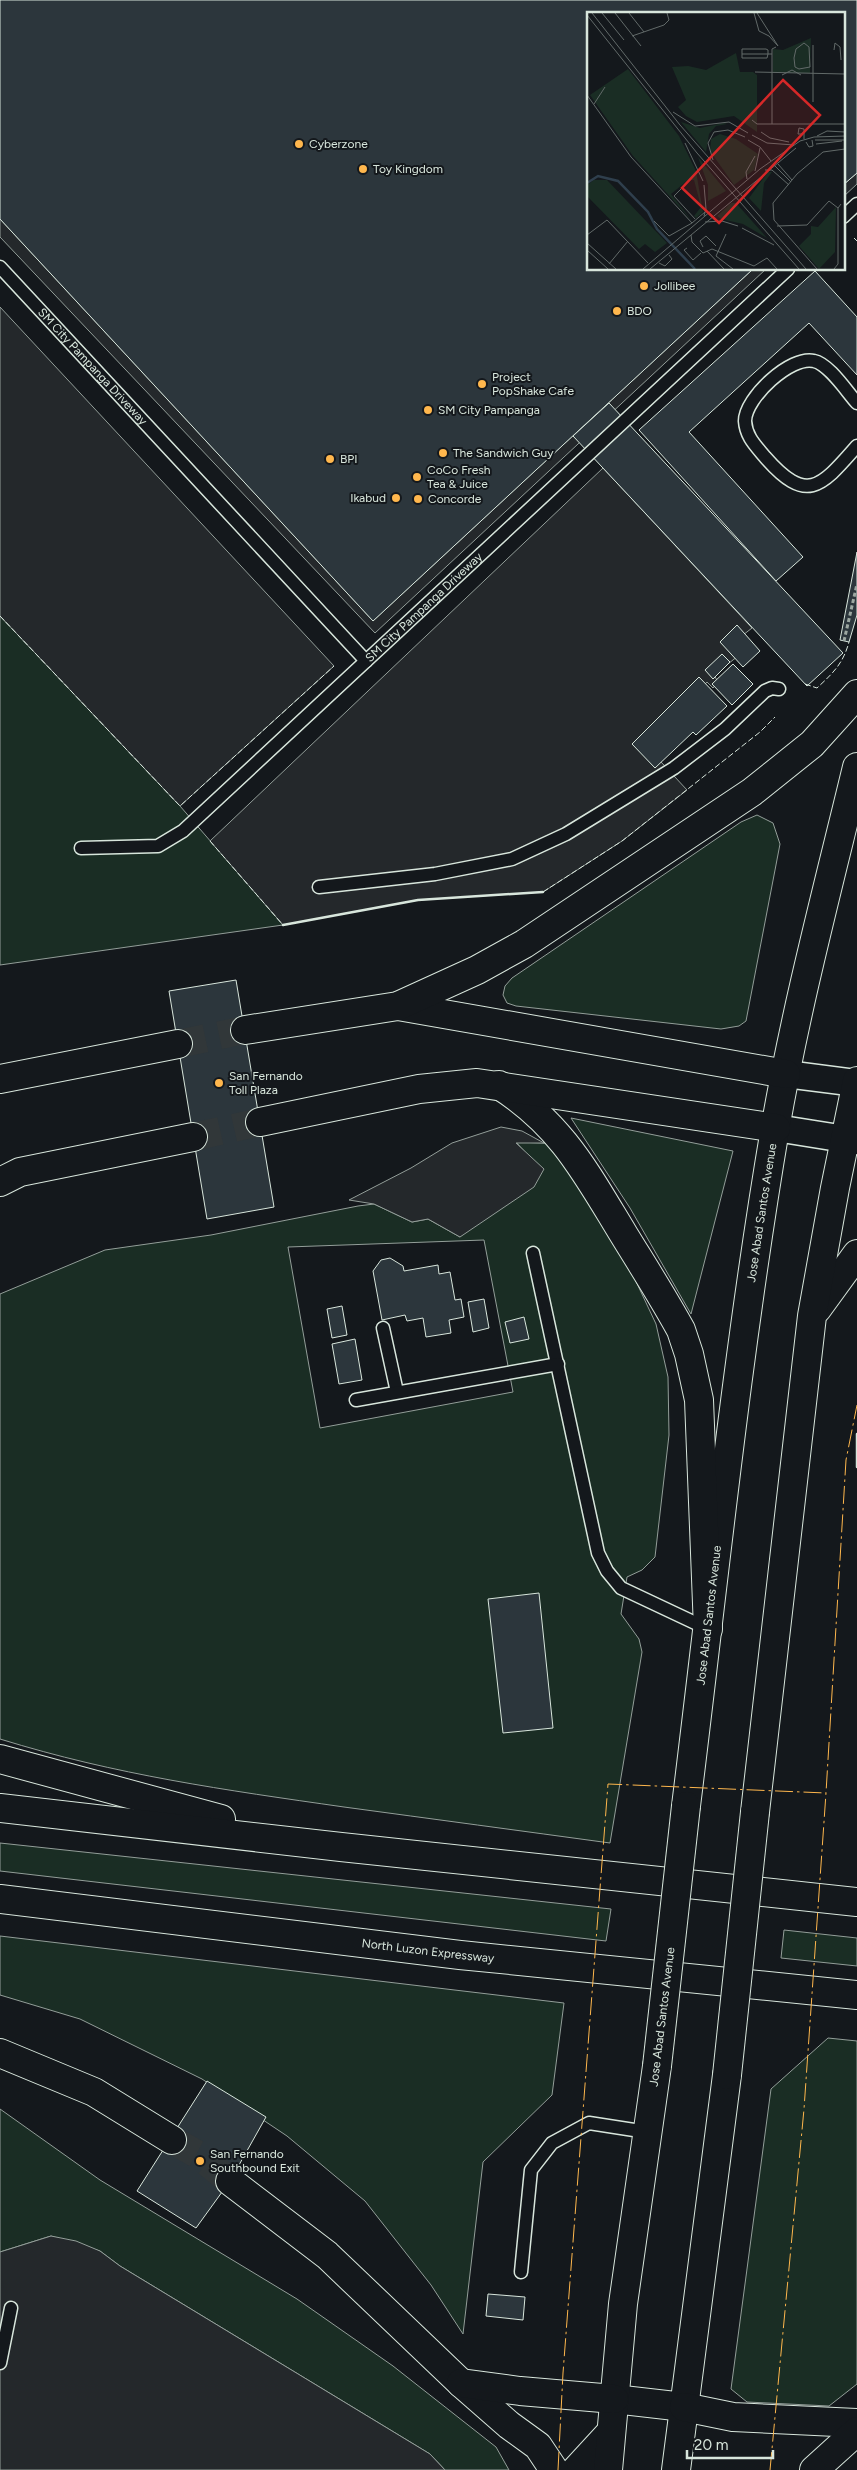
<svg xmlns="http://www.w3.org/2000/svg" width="857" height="2470" font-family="Figtree,sans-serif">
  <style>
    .green { fill: #1a2d24; stroke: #939e99; fill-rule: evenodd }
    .parking { fill: #24282b; stroke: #939e99 }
    .building { fill: #2c363c; stroke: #d8e6dc }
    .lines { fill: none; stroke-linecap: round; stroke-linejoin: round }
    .motorway-tunnel { stroke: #313739; stroke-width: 28; stroke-dasharray: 28 14; stroke-linecap: butt }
    .service-casing { stroke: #d8e6dc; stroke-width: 15 }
    .minor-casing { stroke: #d8e6dc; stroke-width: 29 }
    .secondary-casing { stroke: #d8e6dc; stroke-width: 30 }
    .trunk-casing { stroke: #d8e6dc; stroke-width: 30 }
    .motorway-casing { stroke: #d8e6dc; stroke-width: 30 }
    .path { stroke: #9da8a2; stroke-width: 3; stroke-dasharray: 4 2.5; stroke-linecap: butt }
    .service { stroke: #14181c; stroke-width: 12 }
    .minor { stroke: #14181c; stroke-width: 26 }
    .secondary { stroke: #14181c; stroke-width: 28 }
    .trunk { stroke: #14181c; stroke-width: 28 }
    .motorway { stroke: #14181c; stroke-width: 28 }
    .trunk-bridge-casing { stroke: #d8e6dc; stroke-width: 30; stroke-linecap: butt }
    .trunk-bridge { stroke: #14181c; stroke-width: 28 }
    .fence { stroke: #d8e6dc; stroke-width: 1; stroke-dasharray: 6 2.5; stroke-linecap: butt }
    .wall { stroke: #d8e6dc; stroke-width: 2.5 }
    .power { stroke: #ffb74d; stroke-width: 1; stroke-dasharray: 18 4 2.5 4; stroke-linecap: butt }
    .poi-dot { fill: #ffb74d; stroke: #14181c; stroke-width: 2 }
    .labels { text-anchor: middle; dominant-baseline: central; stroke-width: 4; stroke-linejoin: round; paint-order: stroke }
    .poi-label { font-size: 12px; fill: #d8e6dc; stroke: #14181c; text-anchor: start }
    .street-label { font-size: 12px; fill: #d8e6dc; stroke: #14181c }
    .inset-river { fill: none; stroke: #2f3f4d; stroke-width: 2.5 }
    .inset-road { fill: none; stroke: #626a69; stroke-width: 1 }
    .view { fill: #d62828; fill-opacity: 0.15; stroke: #d62828; stroke-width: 2.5 }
    .inset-edge { fill: none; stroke: #d8e6dc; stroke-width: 2.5 }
  </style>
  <rect width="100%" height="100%" fill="#14181c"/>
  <g class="green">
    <path d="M0,616L180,806L283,925L0,965Z"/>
    <path d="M757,815L773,823L780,844L746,1021L739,1026L721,1029L516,1006L507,1003L503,995L505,986L512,978L741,822Z"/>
    <path d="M571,1118L733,1151L691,1314L630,1208Z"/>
    <path d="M516,1142L544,1143L559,1150L633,1275L656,1324L668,1377L669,1435L655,1557L642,1570L627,1577L621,1614L639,1639L642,1652L610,1843C522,1831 433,1819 344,1807C225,1790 116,1775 0,1739V1294L105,1250L211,1235L358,1206L374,1204L412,1222L428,1219L460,1237L525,1152ZM484,1240L513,1392L320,1428L288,1247Z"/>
    <path d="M0,1843L611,1909L606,1941L0,1871Z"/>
    <path d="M784,1930L857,1938V1966L781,1958Z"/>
    <path d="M0,1936L564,2003L552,2095L483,2162L463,2334L431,2285L365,2201L287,2136L202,2079L80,2019L0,1995Z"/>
    <path d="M828,2038L857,2041V2384L829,2406L747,2402L731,2389L771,2089Z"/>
    <path d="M0,2109L100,2180L297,2299L393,2366L496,2447L509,2470H445L430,2454L120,2266L100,2251L51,2236L0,2252Z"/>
  </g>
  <g class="parking">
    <path d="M857,173V184L843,197V185Z"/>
    <path d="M0,219L373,621L753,269H766L375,633L0,237Z"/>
    <path d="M0,307L334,666L180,806L0,616Z"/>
    <path d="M603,468L752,628L729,646L738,656L714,675L718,682L713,688L707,682L649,749L687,790L622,841L543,892L418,900L283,925L210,841Z"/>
    <path d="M501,1127L522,1131L544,1143H516L544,1169L534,1187L460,1237L428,1219L412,1222L374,1204L349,1200L411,1168L452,1143Z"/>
    <path d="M51,2236L76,2241L100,2251L120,2266L430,2454L445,2470H0V2252Z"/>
  </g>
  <g class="building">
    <path d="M0,0H857V173L843,185V14H588V269H753L373,621L0,219Z"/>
    <path d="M815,271L857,317V375L809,323L689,432L803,557L776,581L639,430Z"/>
    <path d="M609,403L843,653L807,686L573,436Z"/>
    <path d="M857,552V615L849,642L840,640Z"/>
    <path d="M737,625L760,651L743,667L720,642Z"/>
    <path d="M722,654L730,662L713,679L705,670Z"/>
    <path d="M733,664L753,684L732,705L712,684Z"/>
    <path d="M699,677L727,706L696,735L693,732L655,768L632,744Z"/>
    <path d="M236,980L274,1207L207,1219L169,991Z"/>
    <path d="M390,1258L403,1266L404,1271L438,1265L439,1274L450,1272L455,1300L461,1299L464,1317L449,1320L451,1333L426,1337L423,1318L407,1321L405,1315L382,1320L373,1271L381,1260Z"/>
    <path d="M484,1299L489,1328L473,1332L468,1302Z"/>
    <path d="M342,1306L347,1335L332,1338L327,1309Z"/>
    <path d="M524,1317L529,1339L510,1343L505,1322Z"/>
    <path d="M355,1339L362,1380L339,1384L332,1344Z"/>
    <path d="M539,1593L553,1728L503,1733L488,1599Z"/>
    <path d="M207,2081L266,2117L230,2181L196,2228L137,2191Z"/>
    <path d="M488,2294L525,2297L523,2320L486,2316Z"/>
  </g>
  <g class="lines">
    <g class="motorway-tunnel">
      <path d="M178,1044L245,1030"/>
      <path d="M193,1137L260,1122"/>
      <path d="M172,2140L197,2154L230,2181"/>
    </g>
    <g class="service-casing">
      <g id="service">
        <path d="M843,217L857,204"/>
        <path id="s1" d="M0,267L366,661"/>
        <path d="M857,403C847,392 829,364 814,361C791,355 745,398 745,421C746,437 756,446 765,457C807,505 821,487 857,446"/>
        <path id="s2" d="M81,848L158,846L183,831L788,269"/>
        <path d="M319,887L435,874L512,859L566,834L674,768L725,729L765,691L772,688L779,689"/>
        <path d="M533,1253L598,1553L607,1571L621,1588L708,1629"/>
        <path d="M383,1328L397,1392"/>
        <path d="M356,1400L558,1364"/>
        <path d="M521,2272L531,2170L552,2143L589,2123L647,2132"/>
        <path d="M0,2363L11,2308"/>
      </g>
    </g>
    <g class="minor-casing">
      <g id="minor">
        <path d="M786,1074L857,1083"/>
        <path d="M776,1128L857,1141"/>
      </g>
    </g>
    <g class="secondary-casing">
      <path id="secondary" d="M576,2470L611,2432"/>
    </g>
    <g class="trunk-casing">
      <g id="trunk">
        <path d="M817,1309L857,1254"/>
        <path id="s3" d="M686,1806C714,1580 737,1353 775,1129C796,1007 828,887 857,767"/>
        <path d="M755,1812L812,1316L835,1188L857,1081"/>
        <path d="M614,2399L684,2407"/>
        <path d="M608,2470L623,2304L657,2066"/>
        <path d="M676,2470L727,2075"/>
      </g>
    </g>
    <g class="motorway-casing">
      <g id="motorway">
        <path d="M398,1006L786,1074"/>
        <path d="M245,1030L398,1006L477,970L524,944L752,792L812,744L857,694"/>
        <path d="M0,1079L178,1044"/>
        <path d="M499,1085C562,1125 586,1173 624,1235C643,1266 663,1297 681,1330L689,1354L699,1400L708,1629"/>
        <path d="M260,1122L419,1089L477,1083L776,1128"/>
        <path d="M0,1182L20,1172L193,1137"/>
        <path d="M0,1759L221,1819"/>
        <path d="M0,1808L341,1847L857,1902"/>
        <path id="s4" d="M0,1899L460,1955L857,1995"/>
        <path d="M0,2053L94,2092L172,2140"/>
        <path d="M230,2181L327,2255L461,2383L509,2425L538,2446L554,2470"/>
        <path d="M461,2383L520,2391L614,2399"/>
        <path d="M684,2407L733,2417L857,2423"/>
        <path d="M814,2470L857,2431"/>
      </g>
    </g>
    <path class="path" d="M844,641L857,584"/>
    <use href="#service" class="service"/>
    <use href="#minor" class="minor"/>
    <use href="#secondary" class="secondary"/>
    <use href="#trunk" class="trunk"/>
    <use href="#motorway" class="motorway"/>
    <g class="trunk-bridge-casing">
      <g id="trunk-bridge">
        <path d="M657,2066L686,1806"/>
        <path d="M727,2075L755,1812"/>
      </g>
    </g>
    <use href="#trunk-bridge" class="trunk-bridge"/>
    <g class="fence">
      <path d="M854,238L857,241"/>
      <path d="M0,616L180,806L334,666"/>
      <path d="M805,684L817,688C833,673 843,664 849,642"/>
      <path d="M210,841L283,925"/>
      <path d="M543,892L622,841L760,732L775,717"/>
    </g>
    <g class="wall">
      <path d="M283,925L418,900L543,892"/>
      <path d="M857,1434V1467"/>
    </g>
    <g class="power">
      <path d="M558,2470L563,2373L608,1784L826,1793"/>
      <path d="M770,2470L804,2109L826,1793L846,1460L857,1405"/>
    </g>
  </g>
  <g class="poi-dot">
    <circle cx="299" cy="144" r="5"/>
    <circle cx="363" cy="169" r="5"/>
    <circle cx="644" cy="286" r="5"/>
    <circle cx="617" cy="311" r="5"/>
    <circle cx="482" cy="384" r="5"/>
    <circle cx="428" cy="410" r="5"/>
    <circle cx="443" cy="453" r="5"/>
    <circle cx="330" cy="459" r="5"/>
    <circle cx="417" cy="477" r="5"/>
    <circle cx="396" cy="498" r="5"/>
    <circle cx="418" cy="499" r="5"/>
    <circle cx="219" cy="1083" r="5"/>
    <circle cx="200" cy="2161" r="5"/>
  </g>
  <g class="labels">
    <g class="poi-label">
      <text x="309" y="144">Cyberzone</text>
      <text x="373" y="169">Toy Kingdom</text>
      <text x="654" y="286">Jollibee</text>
      <text x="627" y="311">BDO</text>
      <text x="492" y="377">Project<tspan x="492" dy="14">PopShake Cafe</tspan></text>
      <text x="438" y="410">SM City Pampanga</text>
      <text x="453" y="453">The Sandwich Guy</text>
      <text x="340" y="459">BPI</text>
      <text x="427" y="470">CoCo Fresh<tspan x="427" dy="14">Tea &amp; Juice</tspan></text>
      <text x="386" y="498" text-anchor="end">Ikabud</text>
      <text x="428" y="499">Concorde</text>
      <text x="229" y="1076">San Fernando<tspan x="229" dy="14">Toll Plaza</tspan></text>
      <text x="210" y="2154">San Fernando<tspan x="210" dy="14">Southbound Exit</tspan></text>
    </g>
    <g class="street-label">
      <text stroke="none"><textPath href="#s1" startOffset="136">SM City Pampanga Driveway</textPath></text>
      <text stroke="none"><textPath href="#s2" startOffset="435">SM City Pampanga Driveway</textPath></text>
      <text stroke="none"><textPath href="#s3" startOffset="598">Jose Abad Santos Avenue</textPath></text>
      <text stroke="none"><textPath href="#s3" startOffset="192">Jose Abad Santos Avenue</textPath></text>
      <text stroke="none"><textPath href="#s4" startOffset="431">North Luzon Expressway</textPath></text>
      <text transform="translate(662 2017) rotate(-83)">Jose Abad Santos Avenue</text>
    </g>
  </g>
  <g transform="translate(587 12)">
    <rect width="258" height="258" fill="#14181c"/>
    <path d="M224,26L223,61H186V37L196,38ZM149,41L153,60H166L170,63V120L147,104L110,110L99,104L91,95L99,88L85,55L101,54L119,58ZM41,57L92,124L109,159L116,200L109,206L107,204L114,195L107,168H101L84,182L105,209L46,144L3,83ZM94,110L113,116L137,111L140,112L129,114L122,122L119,140ZM133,122L149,127L171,142L167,158L147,173L123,139L124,127ZM111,145L139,179L121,189V173ZM181,160H185L177,171L174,199L162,186ZM7,168H20L80,231L68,240L58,232L52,237L0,184V173ZM144,191H149L180,226L156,212L134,207L130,204ZM249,195L248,240L232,257L212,234L224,222V214L231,215Z" fill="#1a2d24"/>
    <path class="inset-river" d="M0,171L11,164L31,169L61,200L70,217L108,257"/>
    <path class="inset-road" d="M5,1L93,113L219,257M15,1L37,28M28,1L54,34M42,1L57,20M167,1L172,19L182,24L191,34L170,1M0,3L110,141L212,257M45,24L77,13L82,8L80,1M217,31L222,35L223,55L212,57L208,55L207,46L209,37ZM247,38L248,31L253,35L254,48M155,42V37H179L181,38V42L180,46H155V42H185M168,60L258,62M195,63L205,58L214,63M0,83L44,145L105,211L118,200M226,90V33M7,92L18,75M86,100L108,114L142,110L161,121M165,108L170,112H258M185,112V37L189,35M174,120L183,126L202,130M215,122H211L212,116L217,117V127M165,123L180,131L207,133M230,124L240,119L258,120M161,128L173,135L184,149M228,128H258M219,130L222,135L226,134L225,128M98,131L116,169M229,132L255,129M126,148L121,131L127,120L141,118L158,125M191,152L205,168M187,153L204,170M178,158H185L202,173M168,159L173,136M160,167L159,160L168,144M102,169L87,184L108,207M117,204L119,197L117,173M67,209L82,224L105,211M118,210L135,209L151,214M190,214L220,213L242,189L251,196M155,216L187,233M139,222L129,244L146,257M0,223L20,208L61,251M104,223L105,230L116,241L125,237L167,254L180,246L190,257M0,231L29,257M116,235L113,229L119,224L129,234M100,236L97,238L106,248L114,241M0,238L21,257M120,239L137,257M72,251L78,254L85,247L82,243M22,252L41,229M56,257L173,157L213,129L227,125L258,124M63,257L209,136M230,257L187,208L186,191L210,162L236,140L258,137M247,257L251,252V196L254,192"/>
    <path class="view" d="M196,68L233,103L132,211L95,176Z"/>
    <rect width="258" height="258" class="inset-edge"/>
  </g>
  <path d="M687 2450v8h86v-8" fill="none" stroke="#d8e6dc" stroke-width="2.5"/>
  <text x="694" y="2450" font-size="15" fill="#d8e6dc" stroke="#14181c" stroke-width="4" paint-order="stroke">20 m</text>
</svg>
